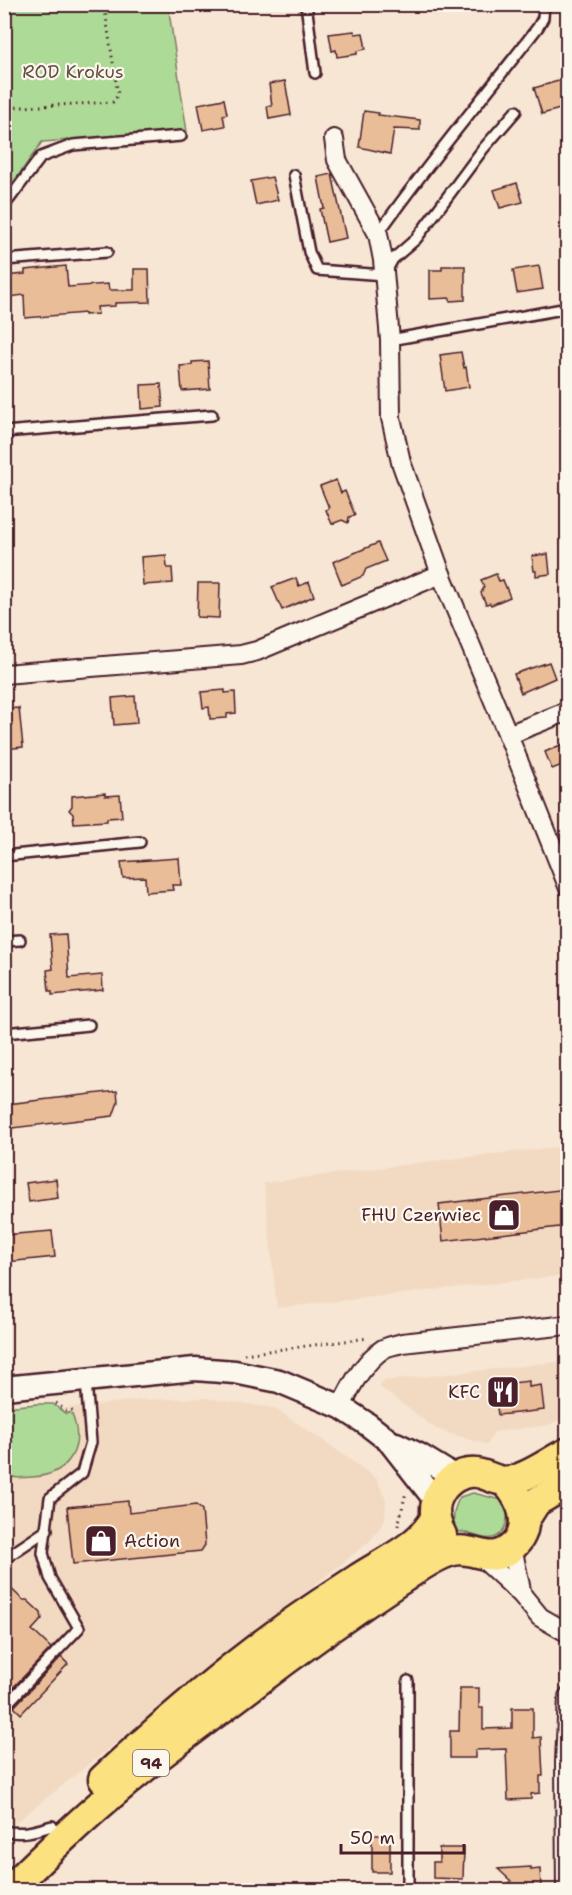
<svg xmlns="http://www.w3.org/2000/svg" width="572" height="1895" font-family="'Shantell Sans',sans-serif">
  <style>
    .built { fill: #f2dac2 }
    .green { fill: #aeda98; stroke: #7c7c62; stroke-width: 1.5 }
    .building { fill: #eabd99; stroke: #4a1f2b; stroke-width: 1.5 }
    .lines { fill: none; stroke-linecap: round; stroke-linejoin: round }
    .service-casing { stroke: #4a1f2b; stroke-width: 14 }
    .minor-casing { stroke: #4a1f2b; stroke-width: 22 }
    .tertiary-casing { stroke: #4a1f2b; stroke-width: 27 }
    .primary-casing { stroke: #4a1f2b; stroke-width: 33 }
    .path { stroke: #4a1f2b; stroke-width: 3; stroke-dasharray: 1.5 4.5; stroke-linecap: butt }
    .service { stroke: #fbf7ec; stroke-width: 9 }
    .minor { stroke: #fbf7ec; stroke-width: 18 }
    .tertiary { stroke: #fbf7ec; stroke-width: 22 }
    .primary { stroke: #fbe180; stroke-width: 28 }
    .labels { text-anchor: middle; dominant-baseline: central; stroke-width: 4.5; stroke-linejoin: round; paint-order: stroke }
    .shield { fill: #fbf7ec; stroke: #7f6065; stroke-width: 1.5 }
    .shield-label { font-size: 16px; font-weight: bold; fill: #4a1f2b }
    .park-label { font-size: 18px; fill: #634e46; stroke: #fbf7ec }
    .poi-label { font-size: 18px; fill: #4a1f2b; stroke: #fbf7ec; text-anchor: end }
  </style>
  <rect width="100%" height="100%" fill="#f6e6d3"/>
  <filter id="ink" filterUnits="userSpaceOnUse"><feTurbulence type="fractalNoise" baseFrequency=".0167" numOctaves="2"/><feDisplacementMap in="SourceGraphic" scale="12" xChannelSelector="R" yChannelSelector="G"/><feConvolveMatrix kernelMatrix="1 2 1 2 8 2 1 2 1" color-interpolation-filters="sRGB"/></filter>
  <g filter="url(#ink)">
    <g class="built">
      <path d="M558,1147L563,1187H567V1275L277,1308L264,1183L441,1160Z"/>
      <path d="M567,1361V1416L549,1425L494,1432L487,1445L436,1429L380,1387L383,1381Z"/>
      <path d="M206,1398L274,1408L327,1443L377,1479L386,1500L385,1520L370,1541L5,1831V1415L139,1400Z"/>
    </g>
    <g class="green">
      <path d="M5,5H168L187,132L42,142L5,194Z"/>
      <path d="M37,1404H53L66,1414L71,1412C86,1446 70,1475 32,1477C22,1478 13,1479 5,1474V1407Z"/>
      <path d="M473,1493L506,1501C510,1517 506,1542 484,1538C474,1536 466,1532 456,1531C452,1517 453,1510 460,1497Z"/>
    </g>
    <g class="building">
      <path d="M354,31L355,34L363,33L366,49L357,51V54L337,57L336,50L332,51L329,34Z"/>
      <path d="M562,80L567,97V107L542,114L534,88Z"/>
      <path d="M285,81L291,115L269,119L267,106H272L269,84Z"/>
      <path d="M224,99L227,114L223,115L225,126L203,130L198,104Z"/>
      <path d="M364,111L379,113L378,115L420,120V130L394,129L390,154L359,147Z"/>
      <path d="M332,174L346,238L327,242L320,209L324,208L318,177Z"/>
      <path d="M272,177L278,200L256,205L251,181Z"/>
      <path d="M517,183L523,202L500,208L494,190Z"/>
      <path d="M66,266L68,287L108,284L109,290H134V269H149L150,302L115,303V306L97,307L98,314L85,315V313L25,318L24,295L9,297L8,294H4V276L25,274V270Z"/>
      <path d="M442,266H465V300L450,301V298L430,299V270H442Z"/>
      <path d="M539,266L543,289L517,293L513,270Z"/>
      <path d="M461,352L464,368L466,367L469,387L445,391L440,355Z"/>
      <path d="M208,361L210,389L182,391L180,366L192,365V362Z"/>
      <path d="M161,384L163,407L142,409L141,385Z"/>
      <path d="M336,480L341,493L345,491L355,515L349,517L348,523L342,520L332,524L326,510L329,508L320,486Z"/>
      <path d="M378,543L386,561L366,569L363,576L342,585L333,562Z"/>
      <path d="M548,554L550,574L536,576V571H534L532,556Z"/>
      <path d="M166,555L167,568H172L173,583L143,585L141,557Z"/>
      <path d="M496,574L499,581L503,580L510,597L491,605L490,603L486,604L481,593L484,587L481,580Z"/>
      <path d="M296,578L299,586L309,582L314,596L282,610L272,587Z"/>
      <path d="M198,583H220L219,618L197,617Z"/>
      <path d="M549,662L555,678L521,693L514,674Z"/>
      <path d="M225,690V693L235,692L236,713L227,714V718L210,719L209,707L203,708L201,692Z"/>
      <path d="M135,696L137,723L114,725L112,698Z"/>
      <path d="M19,708L23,747L4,749V709Z"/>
      <path d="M567,742V763L552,769L545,752Z"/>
      <path d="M105,793V796L120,795L122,817L107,818V821L74,823L73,814L69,810L72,806V796Z"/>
      <path d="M179,858L181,885H172L173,890L146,892L145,877L123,878L121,862Z"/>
      <path d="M66,934L69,978L102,975L103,990L52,995V991H49L47,970L53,969L50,935Z"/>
      <path d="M117,1091L118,1102L113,1116L4,1129V1114H8L7,1104Z"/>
      <path d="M56,1179L58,1198L29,1202L26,1183Z"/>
      <path d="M567,1189V1226L443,1241L439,1204Z"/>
      <path d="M52,1231L55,1257L7,1262L4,1235Z"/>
      <path d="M529,1381V1387L541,1385L544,1410L498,1415L494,1385Z"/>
      <path d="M128,1501L129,1513L196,1505L202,1510L205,1545L201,1551L73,1564L67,1507Z"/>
      <path d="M4,1582L23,1600H27L41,1613L42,1619L32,1630L51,1648L4,1697Z"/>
      <path d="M61,1657L68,1664L21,1714L14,1707Z"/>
      <path d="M460,1688H479V1708H483V1729L512,1728V1708H533V1738L541,1737L543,1776H540V1793L531,1794V1799L508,1800L506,1749L475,1750V1758H450V1731H459Z"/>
      <rect x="372" y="1835" width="18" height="37"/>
      <path d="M439,1848H464L463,1879L433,1878V1862H439Z"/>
      <path d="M531,1867V1870L540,1869L541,1887H532V1890H503L511,1881L498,1869Z"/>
    </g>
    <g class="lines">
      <g class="service-casing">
        <g id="service">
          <path d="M306,4L315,73"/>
          <path d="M294,175L309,252L317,270L384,275L393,259L416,239L483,149L516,111"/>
          <path d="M4,206L41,157L73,145L181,136"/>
          <path d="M378,234C428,162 485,96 538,27L543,18L544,4"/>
          <path d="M4,260L107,252"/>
          <path d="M390,340L568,308"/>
          <path d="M4,432L212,415"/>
          <path d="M4,856L140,842"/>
          <path d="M4,941L20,940"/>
          <path d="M4,1033L89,1025"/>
          <path d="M4,1559L47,1530"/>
          <path d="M4,1707L79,1628L50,1578L43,1553L50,1498L82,1473L91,1442L86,1381"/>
          <path d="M4,1831C22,1835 35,1831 52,1826"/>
          <path d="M408,1890V1681"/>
        </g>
      </g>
      <g class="minor-casing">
        <g id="minor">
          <path d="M334,139L337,160L378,234L383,260L390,340L391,418L401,462L441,574L508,735L568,886"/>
          <path d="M4,674L241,655L257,651L441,574"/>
          <path d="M508,735L568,711"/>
          <path d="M341,1407C350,1387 365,1361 383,1349C388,1346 396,1345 402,1343L568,1325"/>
          <path d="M512,1547L522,1595"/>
          <path d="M480,1556L522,1595L540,1617L568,1633"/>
          <path d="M566,1890L565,1762L568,1697"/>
        </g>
      </g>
      <g class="tertiary-casing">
        <g id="tertiary">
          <path d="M4,1388L195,1369L235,1372L279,1381L341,1407L367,1424L389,1441L436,1501"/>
          <path d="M396,1444L419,1455L455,1477"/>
        </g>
      </g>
      <g class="primary-casing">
        <g id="primary">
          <path d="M524,1521L536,1502L568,1483"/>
          <path d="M442,1535C435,1522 432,1508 439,1495C446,1481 461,1471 477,1473C490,1475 499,1484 513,1480C532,1475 550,1461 568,1452"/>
          <path d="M103,1779C152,1734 202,1690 256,1649C288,1624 323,1601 357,1579C384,1561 420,1547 435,1518"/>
          <path d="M9,1890C46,1854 83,1818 123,1785C162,1752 204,1722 245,1691C297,1651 350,1613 405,1577C418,1568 436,1555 453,1551C475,1546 491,1567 513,1546C534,1526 521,1500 506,1482"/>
        </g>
      </g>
      <g class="path">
        <path d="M4,108L113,102L118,95L104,4"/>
        <path d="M244,1354L369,1338"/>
        <path d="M56,1403L66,1411L77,1410"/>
        <path d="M398,1526L406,1492"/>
      </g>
      <use href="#service" class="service"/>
      <use href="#minor" class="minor"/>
      <use href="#tertiary" class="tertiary"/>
      <use href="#primary" class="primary"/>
    </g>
  </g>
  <defs>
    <g id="shop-square" transform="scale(1.725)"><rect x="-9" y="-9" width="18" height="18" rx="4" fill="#4a1f2b" stroke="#fbf7ec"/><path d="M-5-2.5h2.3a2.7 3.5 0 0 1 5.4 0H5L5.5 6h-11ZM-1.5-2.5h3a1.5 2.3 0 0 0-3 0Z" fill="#fff"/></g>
    <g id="restaurant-square" transform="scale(1.725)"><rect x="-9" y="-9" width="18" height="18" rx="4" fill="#4a1f2b" stroke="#fbf7ec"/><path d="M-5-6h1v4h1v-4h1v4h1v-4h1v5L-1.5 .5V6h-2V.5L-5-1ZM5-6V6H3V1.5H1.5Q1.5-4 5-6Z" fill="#fff"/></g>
  </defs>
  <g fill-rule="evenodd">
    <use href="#shop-square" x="504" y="1215"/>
    <use href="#restaurant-square" x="503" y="1392"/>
    <use href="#shop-square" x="101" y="1541"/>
  </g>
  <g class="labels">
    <rect class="shield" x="133" y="1750" width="36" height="26" rx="4.5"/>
    <g class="shield-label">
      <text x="151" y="1763">94</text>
    </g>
    <g class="park-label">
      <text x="73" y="72">ROD Krokus</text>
    </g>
    <g class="poi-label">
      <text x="481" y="1215">FHU Czerwiec</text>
      <text x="480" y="1392">KFC</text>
      <text x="124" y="1541" text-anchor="start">Action</text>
    </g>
  </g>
  <rect width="572" height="1895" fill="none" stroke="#fbf7ec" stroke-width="24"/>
  <rect x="12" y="12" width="548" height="1871" fill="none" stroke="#4a1f2b" stroke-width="2" filter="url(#ink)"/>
  <path d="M341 1844v9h123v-9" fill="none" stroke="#4a1f2b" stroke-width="3"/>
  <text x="350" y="1844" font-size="18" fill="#4a1f2b" stroke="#fbf7ec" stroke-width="4.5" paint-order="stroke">50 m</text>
</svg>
